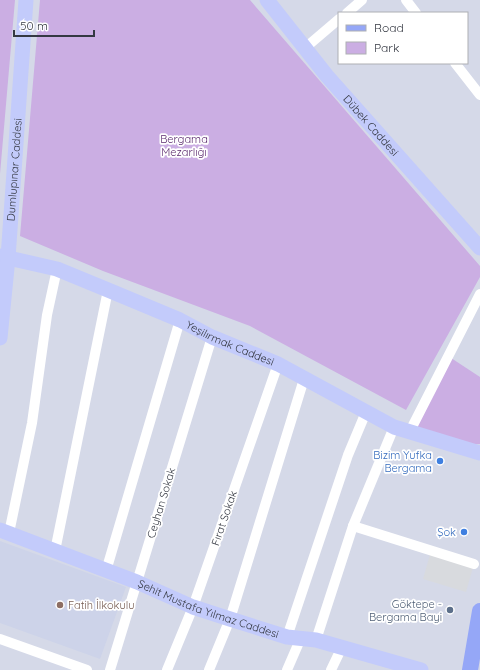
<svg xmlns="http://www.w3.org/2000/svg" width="480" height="670" font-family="Quicksand,sans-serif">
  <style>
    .residential { fill: #d5d9e8; fill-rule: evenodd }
    .education { fill: #cdd3e9 }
    .green { fill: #cbaee3 }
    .parking { fill: #d8dade }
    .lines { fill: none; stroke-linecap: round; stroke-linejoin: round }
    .street { stroke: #fff; stroke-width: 10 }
    .secondary { stroke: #c3cbfb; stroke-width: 15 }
    .primary { stroke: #95a7f7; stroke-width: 16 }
    .shop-dot { fill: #3f7fe0; stroke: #fff; stroke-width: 1.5 }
    .education-dot { fill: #8d6e63; stroke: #fff; stroke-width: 1.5 }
    .service-dot { fill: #5c6f8a; stroke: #fff; stroke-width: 1.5 }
    .labels { text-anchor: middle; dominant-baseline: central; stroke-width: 3.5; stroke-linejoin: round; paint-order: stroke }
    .street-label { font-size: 11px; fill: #343842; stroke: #fff }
    .park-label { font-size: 11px; fill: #5c2b6f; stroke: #fff }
    .shop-label { font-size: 11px; fill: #366cbe; stroke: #fff; text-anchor: end }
    .service-label { font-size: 11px; fill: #4e5e75; stroke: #fff; text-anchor: end }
    .education-label { font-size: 11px; fill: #785e54; stroke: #fff; text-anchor: start }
  </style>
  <rect width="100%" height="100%" fill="#e3e6f0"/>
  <path class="residential" d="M0,0H480V670H0ZM339,13H467V63H339Z"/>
  <path class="education" d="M0,541L126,587L100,659L0,623Z"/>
  <g class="green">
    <path d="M0,0H15L0,174Z"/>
    <path d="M40,0H250L480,266V277L406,410L250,326L103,271L20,236Z"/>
    <path d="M448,356L480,377V444H454L409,433Z"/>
  </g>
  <path class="parking" d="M431,551L474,564L466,592L423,579Z"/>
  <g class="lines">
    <g class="street">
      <path d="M406,0L416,13"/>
      <path d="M347,13L362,0"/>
      <path d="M305,48L339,19"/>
      <path d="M455,63L480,95"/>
      <path d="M409,433L480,294"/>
      <path d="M353,526L474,564"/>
      <path d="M9,533L32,423L47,315L57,269"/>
      <path d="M55,551L108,290"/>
      <path d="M106,571L180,320"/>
      <path d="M287,637L348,455L366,412"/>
      <path d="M0,639L87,670"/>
      <path d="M316,640L353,526L394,427"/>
      <path d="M110,670L212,337"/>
      <path d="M167,670L193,607L278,364"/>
      <path d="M209,670L230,619L304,379"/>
      <path d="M287,670L300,640"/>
      <path d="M331,670L342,647"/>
    </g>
    <g class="secondary">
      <path id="s1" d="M267,0L327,76L480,248"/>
      <path id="s2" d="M0,256L57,269L108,290L180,320L212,337L278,364L394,427L480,453"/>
      <path id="s3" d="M0,338L8,258L26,0"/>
      <path id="s4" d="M0,530L137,582L193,607L230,619L287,637L316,640L421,670"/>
    </g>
    <path class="primary" d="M470,670L480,611"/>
  </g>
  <g class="shop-dot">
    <circle cx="440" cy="461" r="4"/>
    <circle cx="464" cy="532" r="4"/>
  </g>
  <circle class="education-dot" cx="60" cy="605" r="4"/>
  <circle class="service-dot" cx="450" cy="610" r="4"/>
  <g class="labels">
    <g class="street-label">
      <text stroke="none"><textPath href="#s1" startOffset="163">Dübek Caddesi</textPath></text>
      <text stroke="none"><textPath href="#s3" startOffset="169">Dumlupınar Caddesi</textPath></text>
      <text stroke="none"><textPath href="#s2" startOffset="247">Yeşilırmak Caddesi</textPath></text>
      <text transform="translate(161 503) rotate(-73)">Ceyhan Sokak</text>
      <text transform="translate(224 518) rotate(-71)">Fırat Sokak</text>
      <text stroke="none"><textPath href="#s4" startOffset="223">Şehit Mustafa Yılmaz Caddesi</textPath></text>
    </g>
    <g class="park-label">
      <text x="184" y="139">Bergama<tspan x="184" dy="13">Mezarlığı</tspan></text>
    </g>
    <g class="shop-label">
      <text x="432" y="455">Bizim Yufka<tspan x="432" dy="13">Bergama</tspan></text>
      <text x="456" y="532">Şok</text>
    </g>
    <g class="service-label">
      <text x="442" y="604">Göktepe -<tspan x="442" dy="13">Bergama Bayi</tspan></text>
    </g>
    <g class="education-label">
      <text x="68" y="605">Fatih İlkokulu</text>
    </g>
  </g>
  <rect x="338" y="12" width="130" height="52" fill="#ffffff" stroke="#aeafb3"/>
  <rect x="346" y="25" width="20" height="6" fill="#95a7f7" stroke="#aeafb3"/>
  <text x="374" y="32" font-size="12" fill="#343842">Road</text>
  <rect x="346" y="42" width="20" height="12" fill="#cbaee3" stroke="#aeafb3"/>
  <text x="374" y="52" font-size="12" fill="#343842">Park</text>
  <path d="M14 30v6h80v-6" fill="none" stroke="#343842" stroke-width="2"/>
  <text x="20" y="30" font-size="12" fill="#343842" stroke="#ffffff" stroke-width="3" paint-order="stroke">50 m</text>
</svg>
